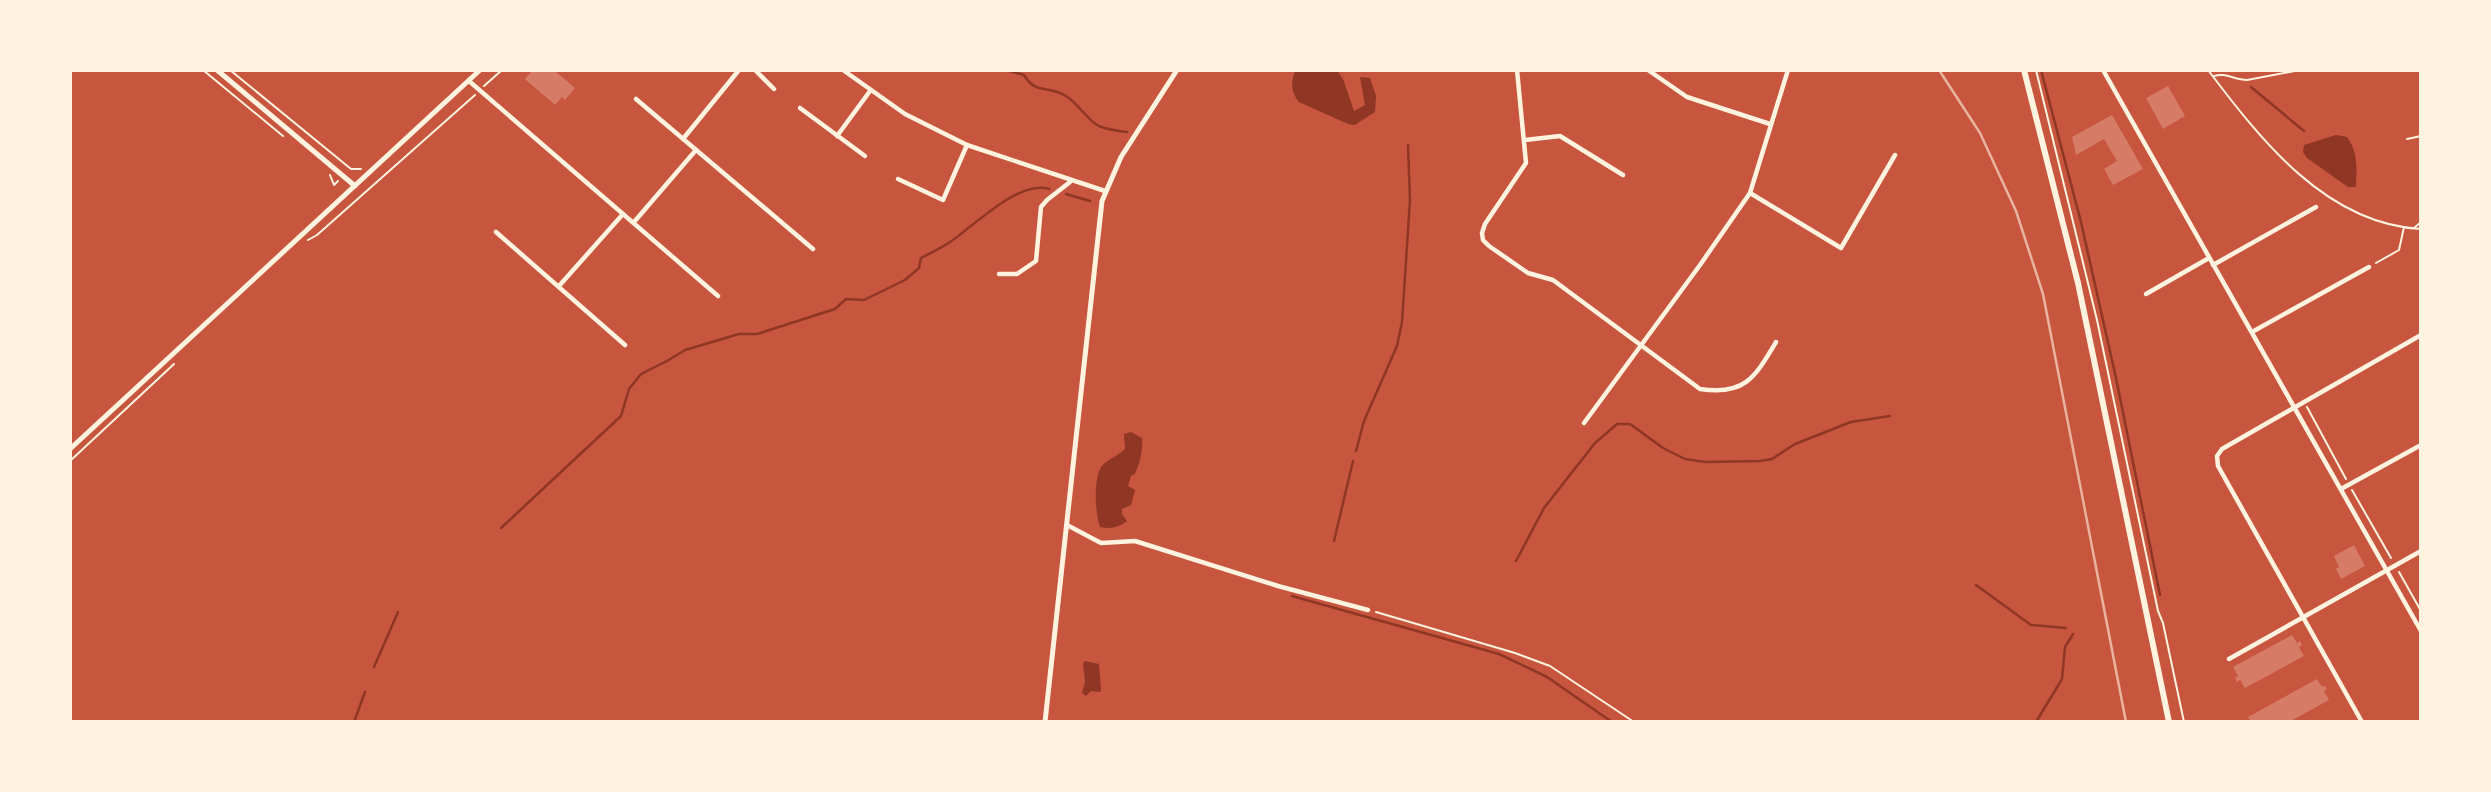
<svg xmlns="http://www.w3.org/2000/svg" width="2491" height="792" font-family="'IBM Plex Serif',serif">
  <style>
    .water { fill: #8f3625 }
    .lines { fill: none; stroke-linecap: round; stroke-linejoin: round }
    .stream { stroke: #8f3625; stroke-width: 2.5 }
    .building { fill: #d67c66 }
    .path { stroke: #fff3e0; stroke-width: 2 }
    .minor { stroke: #fff3e0; stroke-width: 4.5 }
    .tertiary { stroke: #fff3e0; stroke-width: 5 }
    .secondary { stroke: #fff3e0; stroke-width: 5 }
    .primary { stroke: #fff3e0; stroke-width: 6 }
    .rail { stroke: #e9b49f; stroke-width: 2.5 }
  </style>
  <rect width="100%" height="100%" fill="#c8553d"/>
  <g class="water">
    <path d="M1296,70H1337L1343,79L1354,111L1365,105L1360,77L1370,78L1376,96L1375,112L1355,125L1348,124L1299,102C1291,93 1290,80 1296,70Z"/>
    <path d="M2336,135L2347,137C2358,152 2357,168 2356,187H2348L2307,158L2303,152L2304,145Z"/>
    <path d="M1131,432L1142,438C1143,451 1140,462 1135,474L1131,476L1128,486L1135,490L1131,505L1122,509V514L1127,521C1118,528 1111,529 1100,527C1095,514 1093,477 1102,466C1107,460 1119,455 1125,449L1124,434Z"/>
    <path d="M1085,661L1099,664L1101,690L1100,692L1091,691L1086,696L1082,693L1085,682L1083,663Z"/>
  </g>
  <g class="lines">
    <g class="stream">
      <path d="M1006,70L1024,75C1037,96 1047,84 1066,96C1079,104 1087,120 1099,126C1108,130 1118,131 1127,132"/>
      <path d="M2041,70L2081,222L2116,378L2160,595"/>
      <path d="M2251,87L2304,131"/>
      <path d="M1066,194L1090,201"/>
      <path d="M1356,451L1364,421L1397,346L1402,322L1410,200L1408,145"/>
      <path d="M501,528L621,416L629,389L641,374L667,361L685,350L739,334H757L835,309L846,299L864,300L905,280L919,268L921,258C931,253 941,248 950,242C974,226 1018,180 1049,189"/>
      <path d="M1334,541L1353,461"/>
      <path d="M1516,561L1544,508L1595,443L1617,424H1630L1663,448L1685,459L1705,462L1760,461L1772,459L1795,444L1851,422L1890,416"/>
      <path d="M1976,585L2031,625L2066,628"/>
      <path d="M1292,596L1499,654L1547,677L1612,722"/>
      <path d="M374,667L398,612"/>
      <path d="M354,722L365,692"/>
      <path d="M2036,722L2062,679L2065,647L2073,634"/>
    </g>
  </g>
  <g class="building">
    <path d="M533,70H554L575,88L565,100L562,97L555,105L525,79Z"/>
    <path d="M2168,86L2185,116L2163,129L2146,98Z"/>
    <path d="M2112,115L2143,169L2113,185L2104,169L2117,161L2104,139L2076,155L2072,137Z"/>
    <path d="M2354,545L2365,566L2341,579L2336,569L2339,567L2334,556Z"/>
    <path d="M2292,635L2297,643L2300,641L2302,645L2299,647L2304,656L2245,688L2240,680L2237,682L2235,678L2238,676L2233,667Z"/>
    <path d="M2317,679L2322,687L2325,686L2327,689L2324,691L2329,700L2289,722H2251L2248,717Z"/>
  </g>
  <g class="lines">
    <g class="path">
      <path d="M203,70L283,136"/>
      <path d="M230,70L351,169H361"/>
      <path d="M2036,70L2097,320L2158,611L2163,623L2184,722"/>
      <path d="M2208,70C2261,140 2326,224 2421,229"/>
      <path d="M2214,76C2226,72 2234,80 2247,80L2300,70"/>
      <path d="M484,86L502,70"/>
      <path d="M2407,139L2421,136"/>
      <path d="M330,175L334,185L338,181"/>
      <path d="M2414,228L2421,222"/>
      <path d="M308,240L317,235L475,95"/>
      <path d="M2376,263L2399,250L2404,227"/>
      <path d="M2307,407L2346,479"/>
      <path d="M70,461L174,364"/>
      <path d="M2352,490L2391,558"/>
      <path d="M2399,572L2421,611"/>
      <path d="M1376,612L1515,653L1550,666L1634,722"/>
    </g>
    <g class="minor">
      <path d="M755,70L774,89"/>
      <path d="M843,70L905,114L967,145L1105,191"/>
      <path d="M1517,70L1526,163L1485,224L1482,233L1483,240L1489,246L1528,273L1553,280L1700,389C1745,396 1755,377 1776,342"/>
      <path d="M1648,70L1687,97L1770,124"/>
      <path d="M2103,70L2421,631"/>
      <path d="M469,81L718,296"/>
      <path d="M636,99L813,249"/>
      <path d="M800,108L865,156"/>
      <path d="M837,136L870,91"/>
      <path d="M683,139L739,70"/>
      <path d="M1525,140L1560,136L1623,175"/>
      <path d="M898,179L943,200L967,145"/>
      <path d="M1750,193L1841,248L1895,155"/>
      <path d="M634,222L696,150"/>
      <path d="M496,232L625,345"/>
      <path d="M2213,265L2316,207"/>
      <path d="M999,274H1017L1036,261L1041,207L1047,200L1070,182"/>
      <path d="M559,286L623,214"/>
      <path d="M2146,294L2209,258"/>
      <path d="M2252,332L2369,267"/>
      <path d="M1584,423L1700,265L1750,193L1788,70"/>
      <path d="M2341,489L2421,445"/>
      <path d="M1067,525L1101,543L1135,541L1278,586L1368,610"/>
      <path d="M2229,659L2421,551"/>
      <path d="M2362,722L2218,466L2217,456L2222,449L2421,335"/>
    </g>
    <g class="tertiary">
      <path d="M217,70L355,186"/>
      <path d="M1045,722L1102,201L1121,157L1177,70"/>
    </g>
    <path class="secondary" d="M70,449L480,70"/>
    <path class="primary" d="M2024,70L2078,283L2169,722"/>
    <path class="rail" d="M1939,70L1980,133L2016,211L2043,294L2126,722"/>
  </g>
  <rect width="2491" height="792" fill="none" stroke="#fff3e0" stroke-width="144"/>
</svg>
